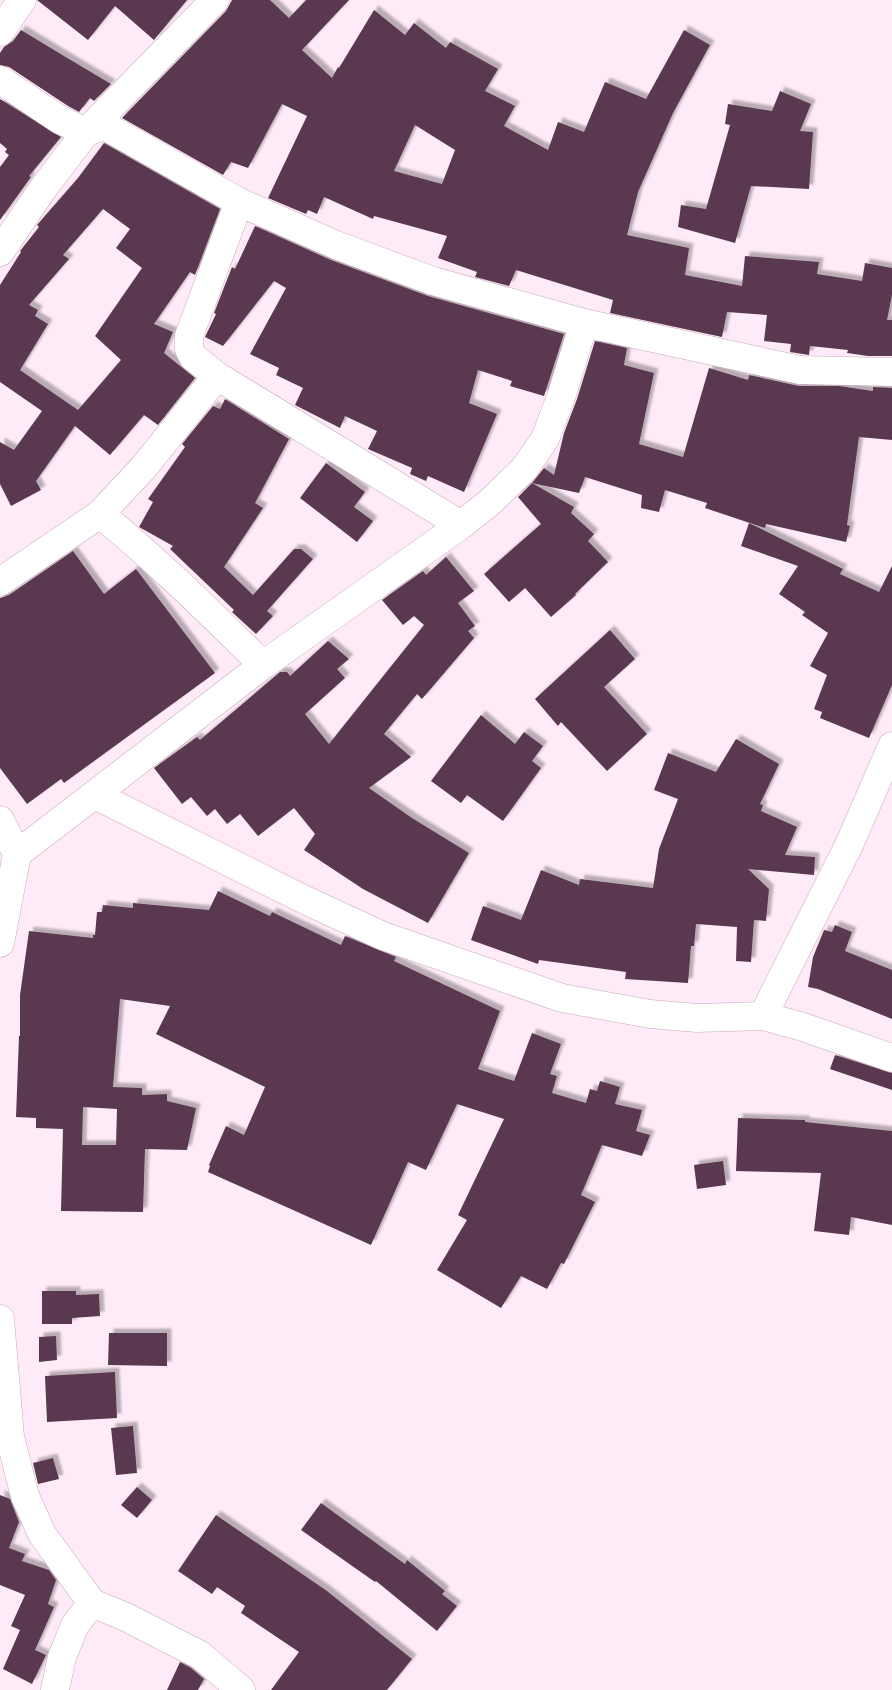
<svg xmlns="http://www.w3.org/2000/svg" width="892" height="1690" font-family="'Alegreya Sans',sans-serif">
  <style>
    .building { fill: #5a394f; fill-rule: evenodd; filter: url(#shadow) }
    .lines { fill: none; stroke-linecap: round; stroke-linejoin: round }
    .minor-casing { stroke: #c7a8bb; stroke-width: 29 }
    .minor { stroke: #fff; stroke-width: 28 }
  </style>
  <defs>
    <filter id="shadow"><feDropShadow dx="4.5" dy="-4.5" stdDeviation="1" flood-color="#0004"/></filter>
  </defs>
  <rect width="100%" height="100%" fill="#feebf7"/>
  <g class="building">
    <path d="M37,0H187L154,40L115,6L88,40Z"/>
    <path d="M232,0H270L289,18L306,0H349L302,50L332,78L338,67L339,68L374,10L405,35L414,23L446,48L450,42L498,69L485,91L515,106L504,126L548,150L558,122L584,132L605,82L646,99L684,30L710,45L673,113L638,192L627,235L689,248L685,275L742,286L745,256L819,262L817,274L862,281L865,263L892,268V295L887,320H892V356H868L847,353L848,350L810,346L809,355L790,352L791,344L764,341L767,315L727,312L722,337L610,313L613,300L516,270L509,286L475,277L477,272L438,258L447,236L374,216L373,219L324,197L317,214L308,210L306,214L268,198L307,116L282,104L248,168L231,162L223,175L122,118L226,11ZM415,125L455,150L442,184L394,171Z"/>
    <path d="M21,30L64,56L111,84L94,101L90,98L79,112L68,106L9,67L0,65V53L4,47L13,41Z"/>
    <path d="M780,91L811,104L800,131L813,132L809,189L751,186L735,243L678,227L681,205L706,209L730,125L725,124L728,104L772,111Z"/>
    <path d="M0,99L61,137L29,176L31,177L0,220V167L9,155L5,152L7,149L0,143Z"/>
    <path d="M104,143L220,209L195,275L190,272L154,324L173,332L164,353L195,378L158,425L144,415L110,455L75,426L36,481L41,490L11,506L0,484V442L14,450L42,411L0,382V285L21,252L20,251L39,227L37,225L78,178ZM103,209L130,229L116,248L142,268L95,336L121,360L78,410L20,370L48,324L35,316L38,310L29,305L69,259L63,255Z"/>
    <path d="M255,226L331,260L428,296L564,334L544,396L510,386L512,381L478,370L469,403L497,414L464,492L428,476L426,481L410,474L412,468L368,449L377,431L345,416L340,428L295,405L303,388L276,375L279,368L250,354L286,288L274,281L223,346L205,337L216,314L214,313L232,267L235,269Z"/>
    <path d="M595,341L627,348L624,365L654,373L639,444L683,457L709,368L748,380L749,375L799,386H839L873,391V387L892,388V440L859,437L847,525L850,526L846,542L766,524L765,528L705,508L707,503L665,490L659,512L641,508L642,495L585,477L579,493L532,483L544,468L554,475L564,433L577,399Z"/>
    <path d="M225,399L289,439L255,503L263,508L224,567L253,595L294,549H301L313,559L267,611L273,616L256,634L232,612L234,610L170,549L173,546L139,527L153,502L148,499L185,447L182,444L213,406L220,409Z"/>
    <path d="M326,463L365,492L354,507L373,521L357,542L300,498Z"/>
    <path d="M532,483L574,507L571,513L594,534L588,541L608,562L575,594L576,595L551,617L525,588L509,602L484,574L541,524L518,497Z"/>
    <path d="M749,523L843,569L840,574L879,592L892,566V685L869,738L820,718L822,712L814,709L827,675L810,666L828,633L802,615L805,612L779,594L798,566L741,546Z"/>
    <path d="M73,551L104,594L136,569L215,673L64,783L61,779L27,804L0,768V598L9,595Z"/>
    <path d="M446,557L474,591L458,603L475,626L468,631L474,638L422,699L417,694L384,734L411,757L369,788L412,818L469,853L428,923L363,889L304,850L315,834L294,808L258,836L240,814L227,824L215,809L207,816L191,797L182,804L154,768L197,737L200,740L280,672H287L290,676L328,641L349,659L337,669L345,678L305,714L329,744L424,625L414,616L403,625L382,600L423,571L426,575Z"/>
    <path d="M610,630L635,659L604,687L647,734L607,771L561,722L558,726L535,699Z"/>
    <path d="M481,715L515,744L524,732L543,746L532,761L541,768L503,821L467,795L461,803L431,781Z"/>
    <path d="M736,739L779,764L760,804L763,805L761,811L797,827L785,855L815,857L814,875L748,869L769,889L766,921L754,920L751,962L736,961L737,927L696,924L694,946H691L688,983L625,979L626,972L539,960L538,964L471,940L483,906L521,920L541,870L579,885L580,879L653,888L659,849L678,799L654,790L668,753L716,772Z"/>
    <path d="M218,891L270,916L272,912L341,945L345,936L396,957L394,961L500,1011L478,1069L514,1081L532,1033L561,1044L550,1074L557,1076L552,1093L586,1103L590,1089L597,1091L600,1081L620,1087L615,1104L642,1110L636,1131L650,1135L642,1156L602,1145L581,1195L595,1202L564,1264L561,1263L547,1289L521,1276L501,1308L437,1270L467,1220L458,1215L504,1119L457,1104L426,1170L408,1162L371,1245L208,1172L210,1166L209,1165L226,1126L244,1135L265,1087L156,1034L170,1006L120,999L113,1087L142,1088V1095L167,1094V1101L196,1108L187,1150L145,1149L143,1212L61,1211L63,1129L36,1128V1118L16,1117L19,1036H20V995L29,931L93,938V935H95L97,912H102L103,905L133,908V903L209,910ZM83,1107L117,1109L116,1145H82Z"/>
    <path d="M835,925L852,932L845,951L892,970V1019L818,989L808,987L813,957L824,930L832,932Z"/>
    <path d="M835,1055L892,1073V1090L830,1069Z"/>
    <path d="M738,1118L805,1120V1122L892,1131V1225L851,1217L849,1235L814,1231L821,1173L736,1171Z"/>
    <path d="M723,1161L726,1185L697,1189L694,1165Z"/>
    <path d="M42,1291H76V1295L99,1294L100,1316L72,1318V1324H42Z"/>
    <path d="M109,1333H167V1366L108,1365Z"/>
    <path d="M56,1336L57,1360L39,1362V1337Z"/>
    <path d="M115,1372L117,1418L47,1422L45,1376Z"/>
    <path d="M133,1426L137,1473L116,1475L111,1428Z"/>
    <path d="M53,1458L59,1479L38,1484L33,1463Z"/>
    <path d="M137,1487L152,1500L137,1518L121,1505Z"/>
    <path d="M0,1495L10,1499L19,1522L9,1548L25,1554L22,1561L49,1570L56,1580L48,1604L54,1607L35,1650L46,1655L32,1684L3,1669L20,1630L11,1626L25,1595L0,1585Z"/>
    <path d="M321,1503L405,1564L407,1560L445,1591L442,1594L457,1606L437,1631L376,1581L375,1582L301,1530Z"/>
    <path d="M216,1515L327,1591L412,1659L387,1690H271L299,1652L241,1613L245,1606L217,1587L212,1594L178,1571Z"/>
    <path d="M180,1662L191,1668L204,1679L198,1690H167Z"/>
  </g>
  <g class="lines">
    <g class="minor-casing">
      <g id="minor">
        <path d="M0,32L22,0"/>
        <path d="M0,80L60,120L86,132L105,126L239,202L336,245L433,281L584,323L800,370L892,372"/>
        <path d="M239,202L189,336V349L193,357L217,376L461,525"/>
        <path d="M0,252L42,190L86,132L215,0"/>
        <path d="M100,514L144,467L217,376"/>
        <path d="M0,582L100,514C158,561 210,613 263,665"/>
        <path d="M95,795L307,901L383,936L562,998L650,1014L697,1018L763,1016L803,1027L892,1058"/>
        <path d="M0,820L17,854L0,943"/>
        <path d="M17,854L263,665L461,525L489,503L524,469L545,439L562,394L584,323"/>
        <path d="M763,1016L849,845L892,746"/>
        <path d="M0,1319L10,1437L25,1496L42,1534L92,1603L126,1617L200,1655L241,1690"/>
        <path d="M55,1690L62,1657L75,1625L92,1603"/>
      </g>
    </g>
    <use href="#minor" class="minor"/>
  </g>
</svg>
